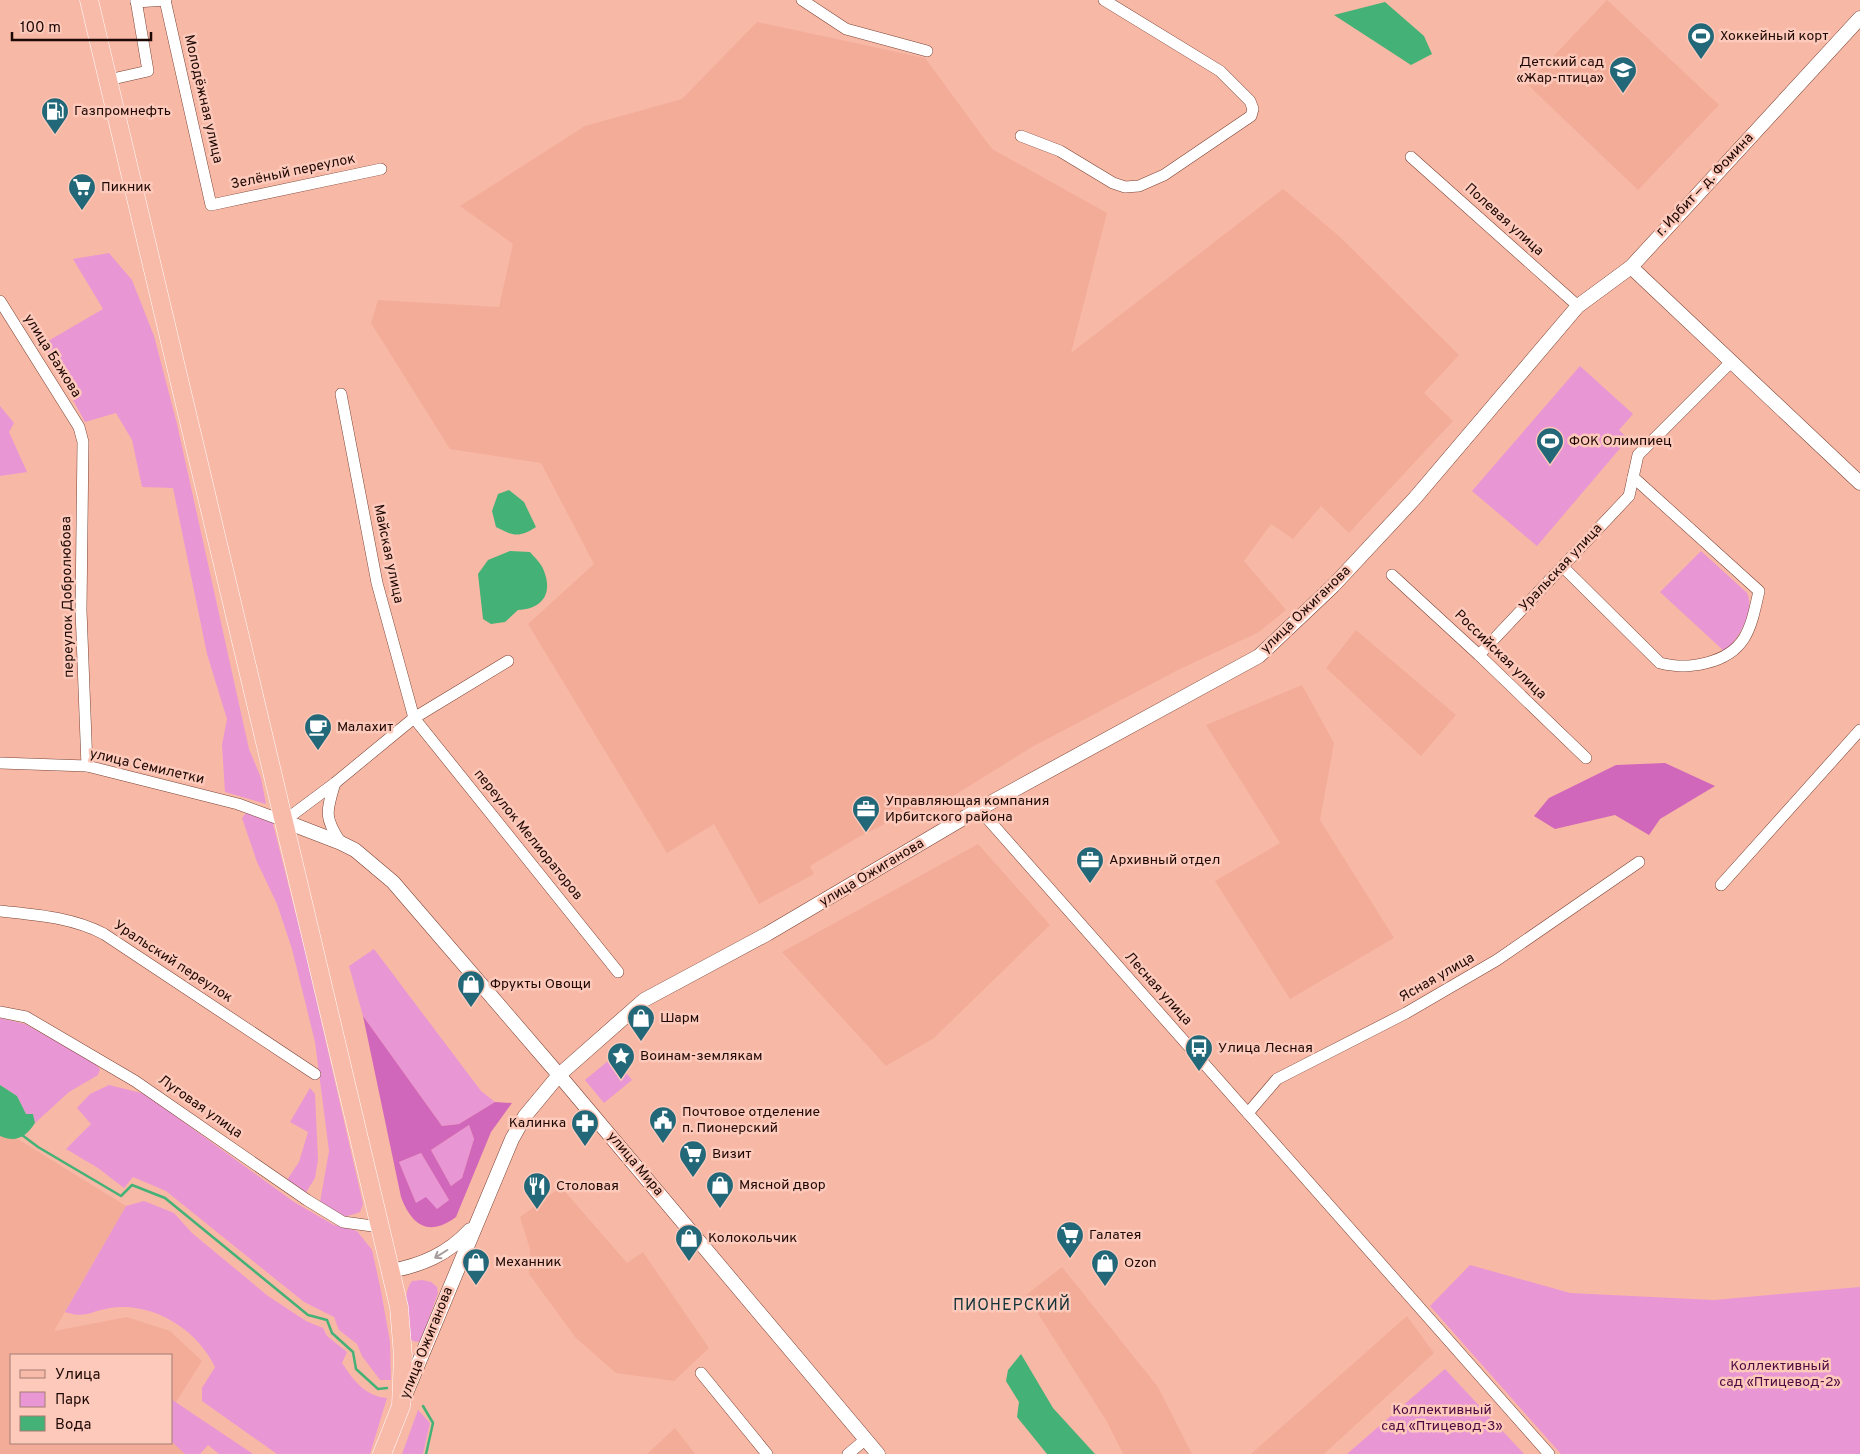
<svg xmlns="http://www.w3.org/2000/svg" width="1860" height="1454" font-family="Overpass,sans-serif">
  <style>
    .built { fill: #f3ac98; fill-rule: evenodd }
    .green { fill: #e996d5 }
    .forest { fill: #d167ba; fill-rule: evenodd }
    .water { fill: #44b176 }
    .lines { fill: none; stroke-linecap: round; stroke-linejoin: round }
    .stream { stroke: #44b176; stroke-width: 2.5 }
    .minor-casing { stroke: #7a4334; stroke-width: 12 }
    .tertiary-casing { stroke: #7a4334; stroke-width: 15 }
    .primary-casing { stroke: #fff; stroke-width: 19 }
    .minor { stroke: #fff; stroke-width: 11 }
    .tertiary { stroke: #fff; stroke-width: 14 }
    .primary { stroke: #f8baa9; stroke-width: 18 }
    .oneway { stroke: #a59c9b }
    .labels { text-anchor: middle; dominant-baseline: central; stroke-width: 5; stroke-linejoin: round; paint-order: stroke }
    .poi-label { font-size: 14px; fill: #1e0804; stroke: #fdc9ba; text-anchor: start }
    .street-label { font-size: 14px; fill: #1e0804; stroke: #fdc9ba }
    .park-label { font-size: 14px; fill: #4e0a43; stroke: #fdc9ba }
    .quarter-label { font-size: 16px; letter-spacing: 1px; fill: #113239; stroke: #fdc9ba }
  </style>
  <rect width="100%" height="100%" fill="#f8b8a6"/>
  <g class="built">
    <path d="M1607,0L1719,105L1638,190L1527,84Z"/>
    <path d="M757,22L925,58L992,149L1107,213L1071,353L1283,189L1339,236L1459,355L1424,393L1453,421L1349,533L1321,506L1293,539L1271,524L1244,561L1286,610L1259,632L1176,671L1032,747L950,798L908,812L857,838L810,866L814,874L759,904L714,824L667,853L528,624L594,564L541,463L450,449L371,323L378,300L499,307L513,244L460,206L585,126L682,99Z"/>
    <path d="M1356,630L1456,715L1421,756L1326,668Z"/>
    <path d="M1302,685L1334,743L1320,820L1394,938L1290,999L1215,881L1280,843L1206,725Z"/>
    <path d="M978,844L1050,925L934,1038L886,1066L782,952Z"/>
    <path d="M0,1128L126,1206L54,1331L127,1317L170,1331L202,1361L176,1402L208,1445L200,1454H0ZM11,1355H171V1443H11Z"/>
    <path d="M561,1187L627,1263L643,1252L709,1348L674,1381L616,1373L576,1338L529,1274L530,1249L520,1217Z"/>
    <path d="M1062,1267L1158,1387L1192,1454H1123L1106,1420L1026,1295Z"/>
    <path d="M1407,1316L1434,1353L1324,1454H1251Z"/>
    <path d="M675,1428L695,1454H647Z"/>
  </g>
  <g class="green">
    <path d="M109,253L132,280L154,336L177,424L249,749L261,778L266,804L225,792L222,745L227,719L207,654L173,488L142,487L132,440L116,413L85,422L43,344L103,309L73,259Z"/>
    <path d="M1580,366L1633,414L1619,430L1628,439L1537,546L1472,491Z"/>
    <path d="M0,406L14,423L9,432L27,472L0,476Z"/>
    <path d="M1701,551L1747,593C1756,614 1738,637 1725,652L1660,592Z"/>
    <path d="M247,812L271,816L305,951L363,1204L360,1212C341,1220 334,1216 320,1202L329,1151L315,1042L292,949L277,904L257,862L242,818Z"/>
    <path d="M374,949L481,1091L495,1102L459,1124L442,1126L363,1016L349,966Z"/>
    <path d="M0,1018L25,1024L92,1061L100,1069L98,1075L69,1092L35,1123L33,1114H26L17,1096L0,1085Z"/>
    <path d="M613,1057L632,1080L604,1103L585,1080Z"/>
    <path d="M109,1085L145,1094L294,1202L334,1225L357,1231L372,1250L381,1291L390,1342L391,1380H380L362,1356L357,1344L339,1330L334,1317L304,1302L166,1191L133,1177L124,1188L98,1168L66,1149L91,1124L77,1108L90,1094Z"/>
    <path d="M310,1088L315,1094L318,1160L315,1178L305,1194L287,1180L299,1162L308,1132L290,1122Z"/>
    <path d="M469,1125L474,1139L462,1178L451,1186L431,1150Z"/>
    <path d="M421,1153L449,1200L437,1209L416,1203L399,1162Z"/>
    <path d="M144,1201L174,1213L192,1233L268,1296L306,1321L323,1328L327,1336L347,1352L342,1363C354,1381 365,1396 387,1398L370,1454H277L202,1401V1388L215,1367C197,1329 152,1301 110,1308C90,1311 87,1319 65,1312L126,1206Z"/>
    <path d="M1470,1265L1570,1293L1714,1300L1860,1287V1454H1561L1430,1306Z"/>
    <path d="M422,1280L431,1282L437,1287L438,1293L421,1341L416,1342L411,1340C409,1321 400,1297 412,1281Z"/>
    <path d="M1445,1369L1524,1454H1346H1347Z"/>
    <path d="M171,1399L253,1454H219L208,1445L200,1454H185L171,1441Z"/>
    <path d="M418,1410L430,1423L423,1454H402Z"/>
  </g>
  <g class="forest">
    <path d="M1665,763L1715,786L1660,819L1649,835L1615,815L1555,829L1534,816L1549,798L1616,765Z"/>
    <path d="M363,1016L442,1126L459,1124L495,1102L512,1103L491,1132L456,1217C429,1237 412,1226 401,1197ZM469,1125L474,1139L462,1178L451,1186L431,1150ZM421,1153L449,1200L437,1209L426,1197L416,1203L399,1162Z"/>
  </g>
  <g class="water">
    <path d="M1385,2L1424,36L1432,54L1411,65L1334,15Z"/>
    <path d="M509,490L524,502L536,527C519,538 513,536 496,527L492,511L498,494Z"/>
    <path d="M510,551L530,552C534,557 542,564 544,571C553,594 542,609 518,610L505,622L491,624L483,619L478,574L488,560Z"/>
    <path d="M0,1085L17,1096L26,1114H33L35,1123C26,1137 16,1143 0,1136Z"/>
    <path d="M1021,1354L1053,1408L1095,1454H1047L1017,1417L1019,1402L1006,1381L1008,1370Z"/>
  </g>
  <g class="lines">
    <g class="stream">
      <path d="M22,1135L38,1147L121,1196L132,1185L165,1198L308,1315L327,1320L332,1333L353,1352L356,1369L378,1389L387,1388"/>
      <path d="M423,1406L433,1423L426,1454"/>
    </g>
    <g class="minor-casing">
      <g id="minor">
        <path d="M165,0L211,205L381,169"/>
        <path d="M802,0L846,29L927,51"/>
        <path d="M136,2L166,0"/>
        <path d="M108,80L148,71L136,0"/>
        <path d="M1021,136L1060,151L1113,183L1125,187L1139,186L1164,175L1251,116L1253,109L1250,101L1220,71L1104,0"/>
        <path d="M1411,157L1578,306"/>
        <path d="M0,301L79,427L83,442L81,610L87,766"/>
        <path d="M341,394L377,583L414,718L618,972"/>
        <path d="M1563,567L1660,663C1677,667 1689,667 1706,663C1747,653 1751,627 1759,591L1633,477"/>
        <path d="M1392,575L1479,655L1586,758"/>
        <path d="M1479,655L1629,496L1638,455L1731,362"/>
        <path d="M0,763L87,766L238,804L284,821L335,783L414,718L508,661"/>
        <path d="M335,783C326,812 324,818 341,843"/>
        <path d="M979,809L1549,1454"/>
        <path d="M1721,885L1860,730"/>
        <path d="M0,911C36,915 71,917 104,934L315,1074"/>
        <path d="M0,1012L26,1017L135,1081L307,1200L343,1222L380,1227"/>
        <path d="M1248,1113L1277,1079L1406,1013L1497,960L1639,862"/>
        <path d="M701,1373L767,1454"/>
        <path d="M848,1454L866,1439"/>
      </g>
    </g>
    <g class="tertiary-casing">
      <g id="tertiary">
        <path d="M1631,267L1860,483"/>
        <path d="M284,821L341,843L355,850L393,882L559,1075L878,1454"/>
        <path d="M391,1271C422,1265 448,1254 470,1230"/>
        <path d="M404,1398L512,1139L525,1116L559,1075L644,1000L767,934L979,809L1259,656L1333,586L1415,498L1578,306L1631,267L1860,18"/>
      </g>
    </g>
    <g class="primary-casing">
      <path id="primary" d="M89,0L399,1307L403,1356L401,1406L382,1454"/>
    </g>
    <use href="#minor" class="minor"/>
    <use href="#tertiary" class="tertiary"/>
    <use href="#primary" class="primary"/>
  </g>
  <defs><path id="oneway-shaft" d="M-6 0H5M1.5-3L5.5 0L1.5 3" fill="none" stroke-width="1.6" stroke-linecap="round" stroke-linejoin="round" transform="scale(1.25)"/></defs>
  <use class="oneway" href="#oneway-shaft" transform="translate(441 1254) rotate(148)"/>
  <defs>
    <g id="stadium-pin" transform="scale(1.4375)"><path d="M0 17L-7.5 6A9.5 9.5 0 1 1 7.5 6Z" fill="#226878" stroke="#fdc9ba"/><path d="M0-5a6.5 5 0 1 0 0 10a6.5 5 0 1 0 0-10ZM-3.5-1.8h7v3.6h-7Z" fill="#fff"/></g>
    <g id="school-pin" transform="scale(1.4375)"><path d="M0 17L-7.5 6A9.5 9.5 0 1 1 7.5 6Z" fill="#226878" stroke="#fdc9ba"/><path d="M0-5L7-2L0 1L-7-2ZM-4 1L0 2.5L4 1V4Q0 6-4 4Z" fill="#fff"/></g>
    <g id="fuel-pin" transform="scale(1.4375)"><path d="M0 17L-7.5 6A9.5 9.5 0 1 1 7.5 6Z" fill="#226878" stroke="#fdc9ba"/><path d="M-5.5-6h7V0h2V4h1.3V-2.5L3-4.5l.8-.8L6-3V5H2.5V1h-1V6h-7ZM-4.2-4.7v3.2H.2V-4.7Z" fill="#fff"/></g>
    <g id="supermarket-pin" transform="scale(1.4375)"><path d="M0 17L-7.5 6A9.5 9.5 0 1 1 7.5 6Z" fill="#226878" stroke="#fdc9ba"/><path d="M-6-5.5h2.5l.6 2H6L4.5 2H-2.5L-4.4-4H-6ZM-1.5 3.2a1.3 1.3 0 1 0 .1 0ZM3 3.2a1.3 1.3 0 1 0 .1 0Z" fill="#fff"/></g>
    <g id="cafe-pin" transform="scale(1.4375)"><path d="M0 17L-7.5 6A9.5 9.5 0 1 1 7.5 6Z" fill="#226878" stroke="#fdc9ba"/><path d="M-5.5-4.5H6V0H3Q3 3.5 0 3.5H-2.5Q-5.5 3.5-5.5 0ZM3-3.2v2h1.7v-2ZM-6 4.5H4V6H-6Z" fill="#fff"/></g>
    <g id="office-pin" transform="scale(1.4375)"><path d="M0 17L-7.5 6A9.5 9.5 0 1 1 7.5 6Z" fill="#226878" stroke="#fdc9ba"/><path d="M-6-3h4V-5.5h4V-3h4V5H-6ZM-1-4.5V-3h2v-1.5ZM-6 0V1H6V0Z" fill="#fff"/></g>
    <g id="shop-pin" transform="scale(1.4375)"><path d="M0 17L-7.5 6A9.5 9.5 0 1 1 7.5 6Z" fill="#226878" stroke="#fdc9ba"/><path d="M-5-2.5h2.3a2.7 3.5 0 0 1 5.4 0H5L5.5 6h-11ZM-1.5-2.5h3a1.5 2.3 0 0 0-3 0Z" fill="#fff"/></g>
    <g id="bus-pin" transform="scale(1.4375)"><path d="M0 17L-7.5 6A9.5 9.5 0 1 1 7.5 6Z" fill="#226878" stroke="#fdc9ba"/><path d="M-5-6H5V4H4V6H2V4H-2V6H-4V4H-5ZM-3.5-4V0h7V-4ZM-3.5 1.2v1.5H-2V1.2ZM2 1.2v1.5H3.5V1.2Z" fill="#fff"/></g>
    <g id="sight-pin" transform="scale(1.4375)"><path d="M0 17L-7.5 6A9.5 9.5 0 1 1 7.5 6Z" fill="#226878" stroke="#fdc9ba"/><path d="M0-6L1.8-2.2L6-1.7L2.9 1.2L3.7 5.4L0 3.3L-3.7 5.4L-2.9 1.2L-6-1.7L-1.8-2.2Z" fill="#fff"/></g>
    <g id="civic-pin" transform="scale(1.4375)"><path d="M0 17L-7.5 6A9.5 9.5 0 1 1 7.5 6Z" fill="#226878" stroke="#fdc9ba"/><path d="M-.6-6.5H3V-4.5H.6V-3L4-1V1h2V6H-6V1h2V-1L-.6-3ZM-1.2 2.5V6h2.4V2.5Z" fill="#fff"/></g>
    <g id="pharmacy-pin" transform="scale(1.4375)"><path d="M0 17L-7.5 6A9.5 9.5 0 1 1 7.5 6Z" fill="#226878" stroke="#fdc9ba"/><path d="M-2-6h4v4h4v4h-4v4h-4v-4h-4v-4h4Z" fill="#fff"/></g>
    <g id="restaurant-pin" transform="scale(1.4375)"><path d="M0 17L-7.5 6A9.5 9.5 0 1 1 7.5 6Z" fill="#226878" stroke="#fdc9ba"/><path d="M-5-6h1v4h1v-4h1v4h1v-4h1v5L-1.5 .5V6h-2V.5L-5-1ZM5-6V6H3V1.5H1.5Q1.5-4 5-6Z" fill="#fff"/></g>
  </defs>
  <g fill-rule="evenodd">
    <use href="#stadium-pin" x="1701" y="36"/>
    <use href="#school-pin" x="1623" y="70"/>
    <use href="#fuel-pin" x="55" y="111"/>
    <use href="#supermarket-pin" x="82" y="187"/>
    <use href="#stadium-pin" x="1550" y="441"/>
    <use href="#cafe-pin" x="318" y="727"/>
    <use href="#office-pin" x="866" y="809"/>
    <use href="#office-pin" x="1090" y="860"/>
    <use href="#shop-pin" x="471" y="984"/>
    <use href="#shop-pin" x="641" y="1018"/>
    <use href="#bus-pin" x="1199" y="1048"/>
    <use href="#sight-pin" x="621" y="1056"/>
    <use href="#civic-pin" x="663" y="1120"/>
    <use href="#pharmacy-pin" x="585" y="1123"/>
    <use href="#supermarket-pin" x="693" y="1154"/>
    <use href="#shop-pin" x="720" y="1185"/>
    <use href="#restaurant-pin" x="537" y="1186"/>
    <use href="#supermarket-pin" x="1070" y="1235"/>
    <use href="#shop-pin" x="689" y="1238"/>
    <use href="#shop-pin" x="476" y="1262"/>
    <use href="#shop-pin" x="1105" y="1263"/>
  </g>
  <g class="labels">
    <g class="poi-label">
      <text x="1720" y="36">Хоккейный корт</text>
      <text x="1604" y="62" text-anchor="end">Детский сад<tspan x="1604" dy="16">«Жар-птица»</tspan></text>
      <text x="74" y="111">Газпромнефть</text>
      <text x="101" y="187">Пикник</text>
      <text x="1569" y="441">ФОК Олимпиец</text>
      <text x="337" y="727">Малахит</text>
      <text x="885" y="801">Управляющая компания<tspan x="885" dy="16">Ирбитского района</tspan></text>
      <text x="1109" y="860">Архивный отдел</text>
      <text x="490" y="984">Фрукты Овощи</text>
      <text x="660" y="1018">Шарм</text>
      <text x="1218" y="1048">Улица Лесная</text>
      <text x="640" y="1056">Воинам-землякам</text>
      <text x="682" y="1112">Почтовое отделение<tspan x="682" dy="16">п. Пионерский</tspan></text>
      <text x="566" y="1123" text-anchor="end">Калинка</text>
      <text x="712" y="1154">Визит</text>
      <text x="739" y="1185">Мясной двор</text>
      <text x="556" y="1186">Столовая</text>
      <text x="1089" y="1235">Галатея</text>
      <text x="708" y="1238">Колокольчик</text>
      <text x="495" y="1262">Механник</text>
      <text x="1124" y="1263">Ozon</text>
    </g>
    <g class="street-label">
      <text transform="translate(203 99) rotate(77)">Молодёжная улица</text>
      <text transform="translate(293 172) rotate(-12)">Зелёный переулок</text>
      <text transform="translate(1705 185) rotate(-47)">г. Ирбит — д. Фомина</text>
      <text transform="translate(1504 220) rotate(42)">Полевая улица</text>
      <text transform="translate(52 356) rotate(58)">улица Бажова</text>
      <text transform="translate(388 554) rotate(78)">Майская улица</text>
      <text transform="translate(1561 568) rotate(-47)">Уральская улица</text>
      <text transform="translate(68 597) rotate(-91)">переулок Добролюбова</text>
      <text transform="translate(1306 610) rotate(-44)">улица Ожиганова</text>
      <text transform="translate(1500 655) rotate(44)">Российская улица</text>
      <text transform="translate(147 767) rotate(13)">улица Семилетки</text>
      <text transform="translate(528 835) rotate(51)">переулок Мелиораторов</text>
      <text transform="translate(872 873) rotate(-31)">улица Ожиганова</text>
      <text transform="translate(173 962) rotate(33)">Уральский переулок</text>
      <text transform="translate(1437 978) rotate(-30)">Ясная улица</text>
      <text transform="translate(1158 989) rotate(48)">Лесная улица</text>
      <text transform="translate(200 1107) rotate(35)">Луговая улица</text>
      <text transform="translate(635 1164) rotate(50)">улица Мира</text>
      <text transform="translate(427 1343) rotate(-68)">улица Ожиганова</text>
    </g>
    <g class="park-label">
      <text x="1780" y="1366">Коллективный<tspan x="1780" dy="16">сад «Птицевод-2»</tspan></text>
      <text x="1442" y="1410">Коллективный<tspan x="1442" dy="16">сад «Птицевод-3»</tspan></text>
    </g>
    <g class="quarter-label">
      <text x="1012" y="1306">ПИОНЕРСКИЙ</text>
    </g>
  </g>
  <rect x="10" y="1354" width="162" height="90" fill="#fdc9ba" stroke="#a47c71"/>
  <rect x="20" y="1370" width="25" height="8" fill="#f8baa9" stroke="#a47c71"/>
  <text x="55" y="1379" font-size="15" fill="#1e0804">Улица</text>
  <rect x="20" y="1392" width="25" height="15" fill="#e996d5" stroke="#a47c71"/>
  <text x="55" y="1404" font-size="15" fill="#1e0804">Парк</text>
  <rect x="20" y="1416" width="25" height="15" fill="#44b176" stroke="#a47c71"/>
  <text x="55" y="1429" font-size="15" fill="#1e0804">Вода</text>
  <path d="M12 32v8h139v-8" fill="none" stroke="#1e0804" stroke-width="2.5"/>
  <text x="20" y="32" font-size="15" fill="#1e0804" stroke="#fdc9ba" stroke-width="4" paint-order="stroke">100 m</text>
</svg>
